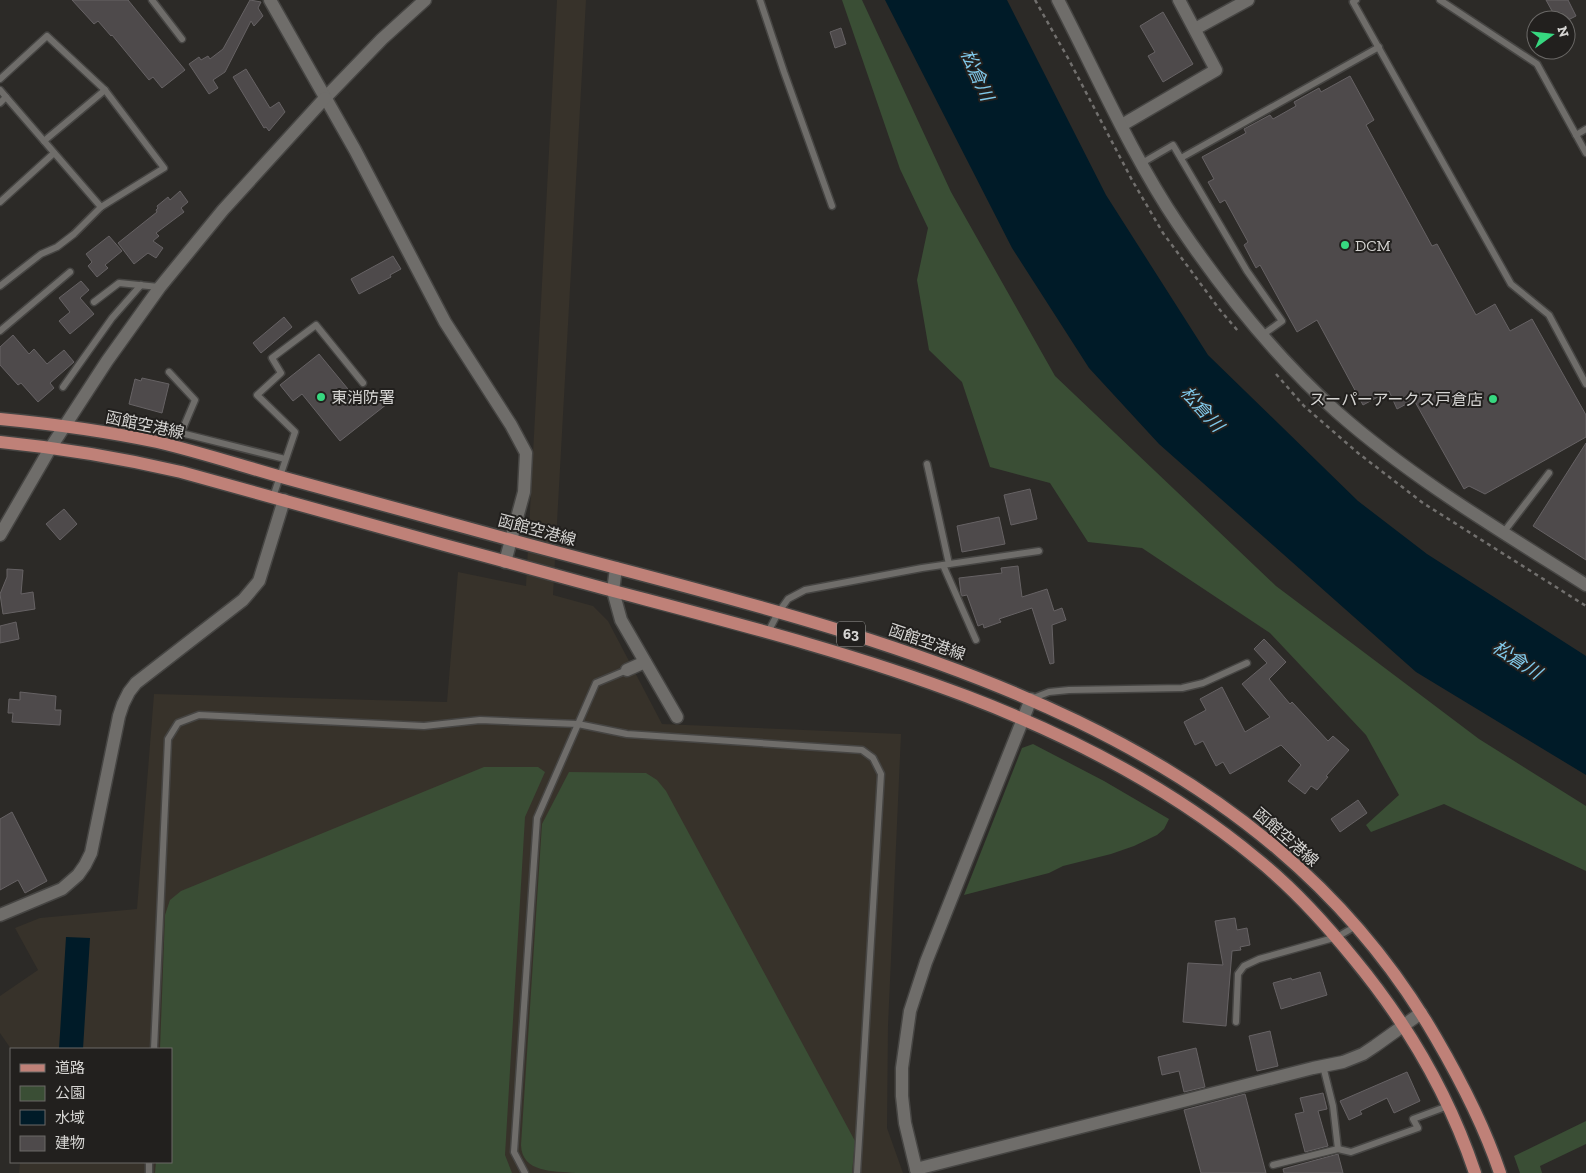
<svg xmlns="http://www.w3.org/2000/svg" width="1586" height="1173" font-family="'Zilla Slab','Noto Sans JP',serif">
  <style>
    .built { fill: #37322a }
    .green { fill: #3a4e35 }
    .water { fill: #001b28 }
    .building { fill: #4e4a4b; stroke: #666264 }
    .lines { fill: none; stroke-linecap: round; stroke-linejoin: round }
    .lane-casing { stroke: #464543; stroke-width: 9 }
    .street-casing { stroke: #464543; stroke-width: 15 }
    .secondary-casing { stroke: #464543; stroke-width: 15 }
    .primary-casing { stroke: #464543; stroke-width: 15 }
    .path { stroke: #72706e; stroke-width: 2.5; stroke-dasharray: 4 4; stroke-linecap: butt }
    .lane { stroke: #6f6d6a; stroke-width: 6 }
    .street { stroke: #6f6d6a; stroke-width: 12 }
    .secondary { stroke: #6f6d6a; stroke-width: 12 }
    .primary { stroke: #bf8178; stroke-width: 12 }
    .poi-dot { fill: #37d880; stroke: #22201e; stroke-width: 2 }
    .labels { text-anchor: middle; dominant-baseline: central; stroke-width: 4; stroke-linejoin: round; paint-order: stroke }
    .shield { fill: #22201e; stroke: #a09f9d; stroke-width: 1 }
    .shield-label { font-size: 15px; font-weight: bold; fill: #d6d5d3 }
    .poi-label { font-size: 16px; fill: #d6d5d3; stroke: #22201e; text-anchor: start }
    .street-label { font-size: 16px; fill: #d6d5d3; stroke: #22201e }
    .water-label { font-size: 18px; font-style: italic; fill: #81c9ea; stroke: #22201e }
  </style>
  <rect width="100%" height="100%" fill="#2c2a27"/>
  <path class="built" d="M557,0H586L553,595L593,606L608,621L662,724L901,734L888,1026L887,1128L903,1173H19L20,1162H171V1049H11L0,1033V996L38,970L15,928L40,918L137,909L154,694L447,702L458,572L526,586Z"/>
  <g class="green">
    <path d="M842,0H862L951,192L1055,376L1276,586L1479,739L1586,806V871L1444,804L1371,832L1366,825L1399,795L1366,735L1270,633L1142,548L1088,542L1050,483L990,467L962,382L929,350L917,280L928,228L900,169Z"/>
    <path d="M1033,744L1104,781L1169,819L1164,829L1157,835L1134,846L1111,854L1063,866L1049,873L964,895L1022,748Z"/>
    <path d="M484,767H538L545,772L525,817L505,1155L512,1173H155L156,1162H171V1049H160L165,915L170,900L181,891Z"/>
    <path d="M569,772L646,773L657,780L666,791L855,1141L852,1173H576C553,1171 522,1173 521,1145L542,824Z"/>
    <path d="M1586,1121V1144L1540,1166L1542,1173H1520L1514,1156Z"/>
  </g>
  <g class="water">
    <path d="M885,0H1007L1106,195L1208,355L1358,501L1427,554L1586,656V775L1416,672L1159,444L1089,368L1012,248Z"/>
    <path d="M66,937L90,938L83,1049H59Z"/>
  </g>
  <g class="building">
    <path d="M72,0H128L185,70L162,88L153,77L149,80L112,35L111,36L98,21L94,24Z"/>
    <path d="M250,0L261,2L258,8L263,16L254,26L251,21L225,72L213,80L218,88L209,94L189,64L199,57L201,60L208,56L210,59L223,49Z"/>
    <path d="M1546,0H1568L1576,16L1568,20H1557Z"/>
    <path d="M1163,12L1193,64L1163,82L1148,56L1155,52L1140,26Z"/>
    <path d="M841,28L846,44L835,48L830,32Z"/>
    <path d="M246,69L270,108L279,102L285,112L269,131L266,127L264,128L233,77Z"/>
    <path d="M1350,76L1374,120L1366,125L1432,246L1437,244L1476,315L1495,304L1510,331L1532,319L1586,415V437L1485,494L1469,486L1464,489L1414,400L1397,409L1389,391L1363,405L1317,320L1297,332L1260,265L1256,268L1244,245L1248,242L1225,200L1220,203L1208,182L1214,179L1202,157L1246,133L1244,129L1270,115L1273,119L1296,106L1294,102L1319,88L1321,92Z"/>
    <path d="M180,191L188,202L181,208L184,212L156,233L159,236L153,241L163,248L156,258L148,253L134,264L118,243L157,212L156,210L158,208L157,206L168,197L170,200Z"/>
    <path d="M109,236L122,251L105,265L108,268L97,277L88,266L92,262L86,254Z"/>
    <path d="M393,256L401,269L390,275L391,277L359,294L351,279Z"/>
    <path d="M81,281L89,290L80,298L94,314L70,334L59,321L70,312L59,298Z"/>
    <path d="M284,317L292,327L261,353L253,343Z"/>
    <path d="M13,335L29,354L34,349L47,364L64,350L74,362L50,383L54,388L38,402L21,383L18,385L0,365V347Z"/>
    <path d="M319,354L362,406L377,393L387,404L340,441L302,394L293,401L280,385Z"/>
    <path d="M142,378L169,384L162,413L129,404L135,379L141,381Z"/>
    <path d="M1586,443V560L1533,526Z"/>
    <path d="M1030,489L1037,519L1011,525L1004,495Z"/>
    <path d="M64,509L77,524L60,540L46,524Z"/>
    <path d="M999,517L1005,544L962,552L957,526Z"/>
    <path d="M1018,566L1022,597L1047,589L1054,611L1062,608L1066,620L1052,625L1054,663L1050,664L1032,608L999,619L1001,622L984,628L983,624L978,626L967,595L962,596L961,594L959,578L1002,573L1001,568Z"/>
    <path d="M7,569L23,570L21,594L33,592L35,609L3,614L0,594L7,577Z"/>
    <path d="M16,622L19,639L0,643V626Z"/>
    <path d="M1264,639L1286,662L1269,679L1290,704L1292,702L1328,741L1333,736L1349,750L1326,776L1328,777L1317,790L1311,786L1305,794L1288,781L1301,765L1281,745L1230,774L1223,762L1216,766L1203,741L1195,745L1184,722L1206,710L1200,699L1222,687L1245,732L1270,717L1242,684L1267,663L1254,649Z"/>
    <path d="M20,692L56,696L55,710H61L60,725L12,722L13,713H8L9,699L20,700Z"/>
    <path d="M1358,800L1367,813L1340,832L1331,819Z"/>
    <path d="M12,812L47,881L25,893L18,880L0,890V819Z"/>
    <path d="M1235,918L1237,930L1247,928L1250,945L1240,947L1241,950L1232,951L1226,1026L1183,1022L1188,963L1223,965L1215,921Z"/>
    <path d="M1320,972L1327,995L1281,1009L1273,983L1291,978L1292,980Z"/>
    <path d="M1270,1031L1278,1066L1257,1071L1249,1036Z"/>
    <path d="M1196,1048L1205,1087L1184,1092L1179,1071L1162,1075L1158,1057Z"/>
    <path d="M1407,1072L1420,1101L1394,1113L1387,1098L1360,1111L1362,1114L1349,1120L1340,1101Z"/>
    <path d="M1323,1093L1327,1109L1318,1111L1328,1146L1305,1152L1295,1114L1304,1112L1300,1098Z"/>
    <path d="M1245,1094L1266,1173H1201L1184,1110Z"/>
    <path d="M1338,1154L1343,1173H1284L1283,1169Z"/>
  </g>
  <g class="lines">
    <g class="lane-casing">
      <g id="lane">
        <path d="M152,0L182,39"/>
        <path d="M760,0L784,72L832,206"/>
        <path d="M1356,0L1353,2L1511,284L1549,315L1586,384"/>
        <path d="M1440,0L1537,64L1586,153"/>
        <path d="M0,79L47,36L105,90L164,168L101,207"/>
        <path d="M0,90L6,97"/>
        <path d="M0,103L6,97L101,207L74,234L57,247L41,254L0,286"/>
        <path d="M1576,135L1586,129"/>
        <path d="M44,141L105,90"/>
        <path d="M1181,158L1379,47"/>
        <path d="M1142,163L1173,145L1247,271L1282,321L1261,336"/>
        <path d="M0,202L54,153"/>
        <path d="M94,302L119,283L159,287"/>
        <path d="M0,331L70,272"/>
        <path d="M169,372L195,400L181,433L285,459"/>
        <path d="M63,387L112,318L141,285"/>
        <path d="M927,464L949,564"/>
        <path d="M273,497L295,432L257,395L281,373L272,358L316,325L363,383"/>
        <path d="M1503,533L1549,473"/>
        <path d="M943,565L976,640"/>
        <path d="M768,632L778,613L788,599L805,590L922,568L1039,551"/>
        <path d="M1031,699L1049,692L1069,690L1182,688L1203,683L1247,663"/>
        <path d="M1236,1022L1238,974L1244,966L1259,959L1337,937L1356,926"/>
        <path d="M154,1049L168,739L178,723L199,715L424,726L480,720L578,724L627,734L862,750L873,758L881,774L857,1173"/>
        <path d="M1338,1149L1351,1152L1418,1128L1413,1119L1448,1106"/>
        <path d="M1273,1165L1338,1149L1333,1106L1323,1066"/>
        <path d="M149,1173V1162"/>
        <path d="M525,1173L514,1152L537,818L596,683L627,670"/>
      </g>
    </g>
    <g class="street-casing">
      <g id="street">
        <path d="M1195,29L1248,0"/>
        <path d="M325,98L382,39L425,0"/>
        <path d="M1122,125L1216,70L1179,0"/>
        <path d="M627,670L645,662"/>
        <path d="M0,915L62,889L78,875L85,865L91,853L119,716L123,704L129,692L136,683L243,600L259,581L284,500"/>
        <path d="M916,1169L1313,1068L1343,1062L1363,1054L1375,1046L1421,1013"/>
      </g>
    </g>
    <g class="secondary-casing">
      <g id="secondary">
        <path d="M270,0L355,150L445,322L511,425L526,453L524,492L505,562"/>
        <path d="M1058,0C1096,73 1132,156 1178,224C1224,292 1276,358 1337,412C1413,479 1501,531 1586,585"/>
        <path d="M0,535L51,447L107,361L160,287L223,210L325,98"/>
        <path d="M616,568L613,591L621,620L677,717"/>
        <path d="M917,1173L905,1123L902,1096V1068L910,1011L926,962L1031,699"/>
      </g>
    </g>
    <g class="primary-casing">
      <g id="primary">
        <path d="M0,419C53,424 105,431 157,442C200,452 242,466 285,478C362,499 438,520 515,541C853,633 1245,707 1436,1038C1461,1081 1484,1125 1500,1173"/>
        <path d="M0,442C61,448 121,458 181,472C323,511 464,551 606,589C832,649 1073,706 1257,859C1293,888 1325,923 1354,959C1406,1022 1449,1095 1475,1173"/>
      </g>
    </g>
    <g class="path">
      <path d="M1035,0L1069,60L1132,180L1163,233L1220,310L1238,331"/>
      <path d="M1276,374L1304,406L1358,453L1423,503L1586,606"/>
    </g>
    <use href="#lane" class="lane"/>
    <use href="#street" class="street"/>
    <use href="#secondary" class="secondary"/>
    <use href="#primary" class="primary"/>
  </g>
  <g class="poi-dot">
    <circle cx="1345" cy="245" r="5"/>
    <circle cx="321" cy="397" r="5"/>
    <circle cx="1493" cy="399" r="5"/>
  </g>
  <g class="labels">
    <rect class="shield" x="837" y="621.5" width="28" height="25" rx="4"/>
    <g class="shield-label">
      <text x="851" y="634">63</text>
    </g>
    <g class="poi-label">
      <text x="1355" y="245">DCM</text>
      <text x="331" y="397">東消防署</text>
      <text x="1483" y="399" text-anchor="end">スーパーアークス戸倉店</text>
    </g>
    <g class="street-label">
      <text transform="translate(145 425) rotate(12)">函館空港線</text>
      <text transform="translate(537 530) rotate(15)">函館空港線</text>
      <text transform="translate(927 642) rotate(19)">函館空港線</text>
      <text transform="translate(1286 837) rotate(41)">函館空港線</text>
    </g>
    <g class="water-label">
      <text transform="translate(977 75) rotate(66)">松倉川</text>
      <text transform="translate(1202 409) rotate(48)">松倉川</text>
      <text transform="translate(1517 660) rotate(33)">松倉川</text>
    </g>
  </g>
  <rect x="10" y="1048" width="162" height="115" fill="#22201e" stroke="#6a6866"/>
  <rect x="20" y="1064" width="25" height="8" fill="#bf8178" stroke="#6a6866"/>
  <text x="55" y="1073" font-size="15" fill="#d6d5d3">道路</text>
  <rect x="20" y="1086" width="25" height="15" fill="#3a4e35" stroke="#6a6866"/>
  <text x="55" y="1098" font-size="15" fill="#d6d5d3">公園</text>
  <rect x="20" y="1110" width="25" height="15" fill="#001b28" stroke="#6a6866"/>
  <text x="55" y="1123" font-size="15" fill="#d6d5d3">水域</text>
  <rect x="20" y="1136" width="25" height="15" fill="#4e4a4b" stroke="#6a6866"/>
  <text x="55" y="1148" font-size="15" fill="#d6d5d3">建物</text>
  <g transform="translate(1551 35) rotate(75)"><circle r="24" fill="#22201e" stroke="#6a6866"/>
  <path d="M0-4L9 19L0 12L-9 19Z" fill="#37d880"/>
  <text y="-8" font-size="14" font-weight="bold" text-anchor="middle" fill="#d6d5d3">N</text>
  </g>
</svg>
